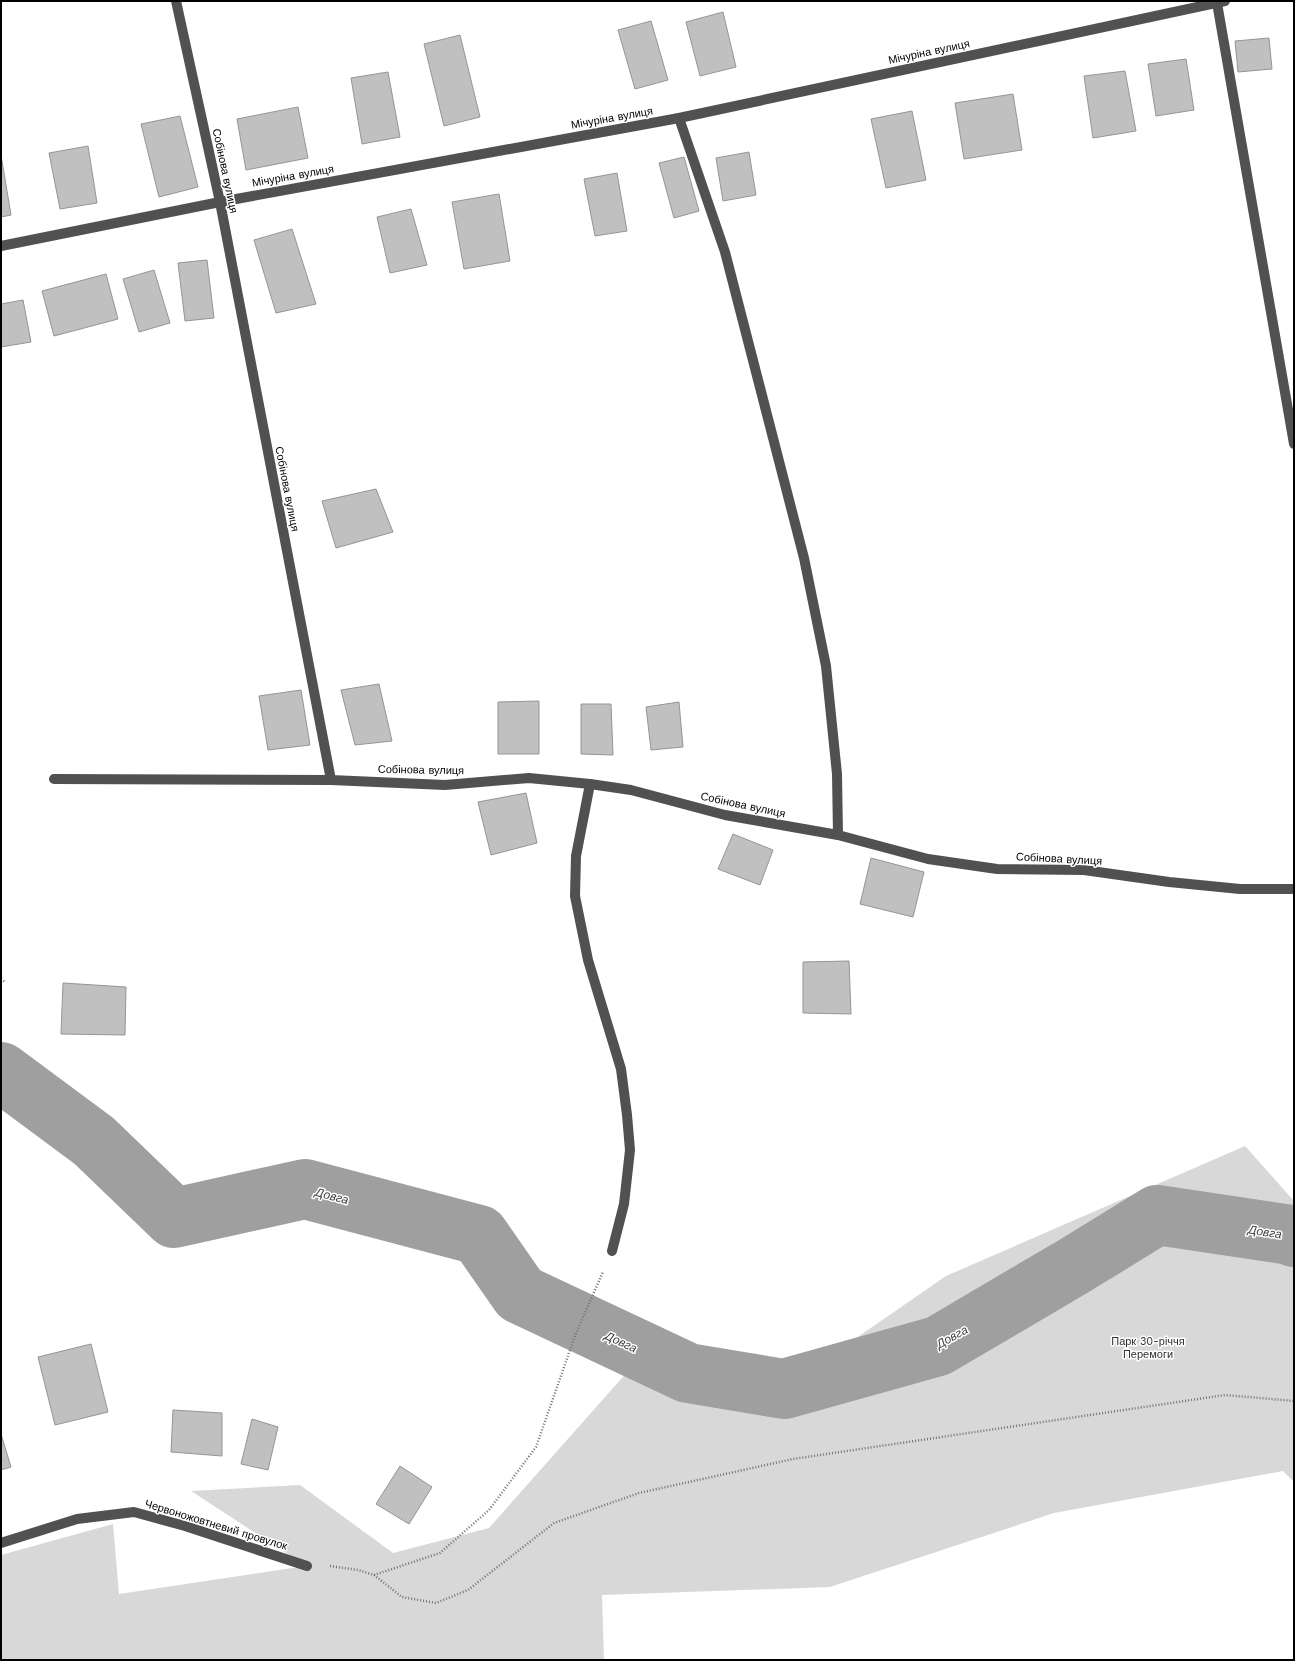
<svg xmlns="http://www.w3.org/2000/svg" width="1295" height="1661" font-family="'Work Sans',sans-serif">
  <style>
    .green { fill: #d8d8d8 }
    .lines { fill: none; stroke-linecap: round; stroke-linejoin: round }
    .river { stroke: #9f9f9f; stroke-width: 60 }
    .building { fill: #c0c0c0; stroke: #959595 }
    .path { stroke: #737373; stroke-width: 2.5; stroke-dasharray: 1 2; stroke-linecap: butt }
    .minor { stroke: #515151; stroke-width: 10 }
    .labels { text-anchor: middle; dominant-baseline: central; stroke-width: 3; stroke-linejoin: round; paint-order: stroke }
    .street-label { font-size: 11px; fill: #000; stroke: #fff }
    .park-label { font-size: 11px; fill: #2f2f2f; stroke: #fff }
    .water-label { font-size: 12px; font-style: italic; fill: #404040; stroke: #fff }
  </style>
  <rect width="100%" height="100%" fill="#fff"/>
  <path class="green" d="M1245,1146L1294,1201V1482L1283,1471L1054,1513L830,1587L602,1595L604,1660H1V1555L113,1524L119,1594L306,1566L191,1491L300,1485L393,1553L489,1528L645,1352L820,1363L946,1276Z"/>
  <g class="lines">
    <path class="river" d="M1,1072L94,1141L174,1218L305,1189L479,1235L520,1294L688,1373L784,1389L938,1346L1074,1266L1157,1215L1291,1235L1294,1237"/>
  </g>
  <g class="building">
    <path d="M723,12L736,67L700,76L686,22Z"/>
    <path d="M651,21L668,80L635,89L618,30Z"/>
    <path d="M460,35L480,117L444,126L424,44Z"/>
    <path d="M1269,38L1272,69L1238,72L1235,41Z"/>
    <path d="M1186,59L1194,110L1156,116L1148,64Z"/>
    <path d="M1125,71L1136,131L1093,138L1084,76Z"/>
    <path d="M388,72L400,137L362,144L351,78Z"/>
    <path d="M1013,94L1022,150L964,159L955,103Z"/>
    <path d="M298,107L308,158L246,170L237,119Z"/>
    <path d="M912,111L926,180L886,188L871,119Z"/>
    <path d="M180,116L198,187L159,197L141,124Z"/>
    <path d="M88,146L97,203L60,209L49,153Z"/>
    <path d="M749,152L756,195L723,201L716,158Z"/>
    <path d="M1,155L11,215L1,217Z"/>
    <path d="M684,157L699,211L674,218L659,163Z"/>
    <path d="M617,173L627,231L595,236L584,179Z"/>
    <path d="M499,194L510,261L464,269L452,202Z"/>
    <path d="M411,209L427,265L390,273L377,217Z"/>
    <path d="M292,229L316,304L276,313L254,240Z"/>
    <path d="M207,260L214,318L185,321L178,263Z"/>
    <path d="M154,270L170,323L139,332L123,279Z"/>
    <path d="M106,274L118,319L54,336L42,291Z"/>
    <path d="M23,300L31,342L1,347V304Z"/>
    <path d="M376,489L393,532L336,548L322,501Z"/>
    <path d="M379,684L392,741L355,745L341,690Z"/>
    <path d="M301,690L310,745L268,750L259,696Z"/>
    <path d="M539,701V754H498V702Z"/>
    <path d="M679,702L683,747L651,750L646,707Z"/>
    <path d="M581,704H611L613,755L581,754Z"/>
    <path d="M526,793L537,843L491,855L478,802Z"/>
    <path d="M733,834L773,850L760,885L718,869Z"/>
    <path d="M871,858L924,872L913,917L860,904Z"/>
    <path d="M849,961L851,1014L803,1013V962Z"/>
    <path d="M63,983L126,987L125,1035L61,1034Z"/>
    <path d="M91,1344L108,1412L55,1425L38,1357Z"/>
    <path d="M173,1410L222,1413V1456L171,1452Z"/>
    <path d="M252,1419L278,1427L268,1470L241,1464Z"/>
    <path d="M1,1434L11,1467L1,1470Z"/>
    <path d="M400,1466L432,1487L409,1524L376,1504Z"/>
  </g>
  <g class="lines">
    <g class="path">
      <path d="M1,979L5,982"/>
      <path d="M330,1566L358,1570L374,1575L402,1597L436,1603L468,1590L554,1523L639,1493L793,1459L1225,1395L1294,1401"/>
      <path d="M374,1575L440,1553L489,1510L536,1447L576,1333L603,1272"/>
    </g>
    <g class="minor">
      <path d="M176,1L220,202L331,780L445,785L529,778L590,784L631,790L725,815L838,835L928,859L997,869L1084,870L1169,882L1240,889H1294"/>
      <path d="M1217,3L1294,444"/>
      <path d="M679,118L725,252L804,558L826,666L837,774L838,835"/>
      <path d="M1,246L220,202L679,118L1225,1"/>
      <path d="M54,779L331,780"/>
      <path d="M590,784L576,856L575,896L588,960L621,1069L627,1115L630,1150L624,1204L612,1251"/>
      <path d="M1,1543L77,1519L134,1512L185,1526L307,1566"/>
    </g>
  </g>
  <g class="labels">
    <g class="street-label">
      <text transform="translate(929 52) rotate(-12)">Мічуріна вулиця</text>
      <text transform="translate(612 118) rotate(-10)">Мічуріна вулиця</text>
      <text transform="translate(225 171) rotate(78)">Собінова вулиця</text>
      <text transform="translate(293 176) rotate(-10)">Мічуріна вулиця</text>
      <text transform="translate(287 489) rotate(79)">Собінова вулиця</text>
      <text transform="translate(421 770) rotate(1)">Собінова вулиця</text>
      <text transform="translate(743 805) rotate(12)">Собінова вулиця</text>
      <text transform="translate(1059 859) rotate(3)">Собінова вулиця</text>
      <text transform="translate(216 1525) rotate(17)">Червоножовтневий провулок</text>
    </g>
    <g class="park-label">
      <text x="1148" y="1341">Парк 30-річчя<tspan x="1148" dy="13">Перемоги</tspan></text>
    </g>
    <g class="water-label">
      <text transform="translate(332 1196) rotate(15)">Довга</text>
      <text transform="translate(1265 1232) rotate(9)">Довга</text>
      <text transform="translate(952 1337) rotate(-29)">Довга</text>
      <text transform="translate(621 1342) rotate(25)">Довга</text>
    </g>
  </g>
  <rect width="1295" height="1661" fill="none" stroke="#000000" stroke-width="4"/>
</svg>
